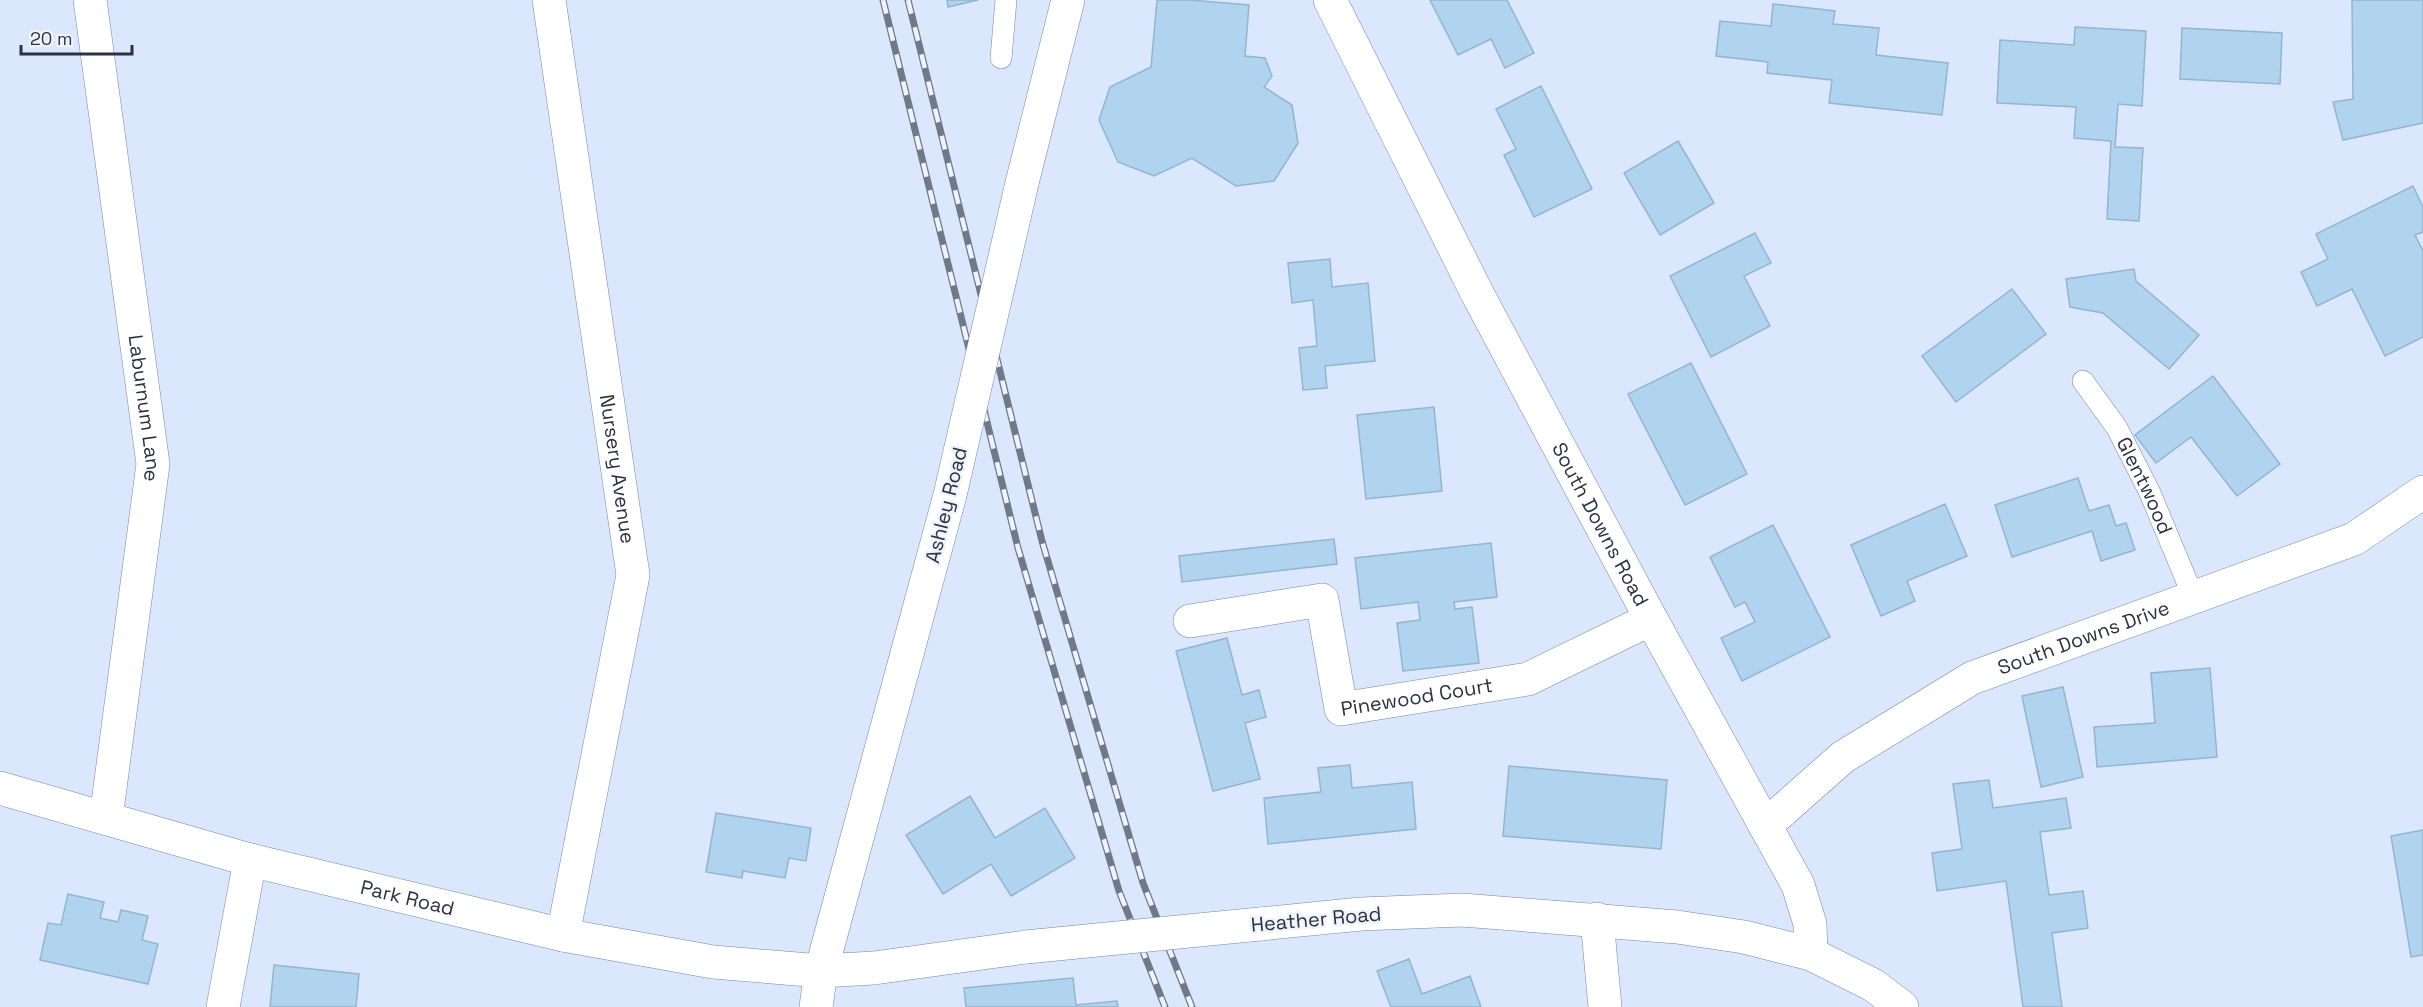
<svg xmlns="http://www.w3.org/2000/svg" width="2423" height="1007" font-family="'Space Grotesk',sans-serif">
  <style>
    .building { fill: #b0d3ef; stroke: #93b5d0; stroke-width: 1.5 }
    .lines { fill: none; stroke-linecap: round; stroke-linejoin: round }
    .service-casing { stroke: #7587a7; stroke-width: 22 }
    .minor-casing { stroke: #7587a7; stroke-width: 34 }
    .tertiary-casing { stroke: #7587a7; stroke-width: 34 }
    .secondary-casing { stroke: #7587a7; stroke-width: 34 }
    .service { stroke: #fff; stroke-width: 21 }
    .minor { stroke: #fff; stroke-width: 33 }
    .tertiary { stroke: #fff; stroke-width: 33 }
    .secondary { stroke: #fff; stroke-width: 33 }
    .rail-casing { stroke: #70798a; stroke-width: 7 }
    .rail { stroke: #eff3fb; stroke-width: 4.5; stroke-dasharray: 14; stroke-linecap: butt }
    .tertiary-bridge-casing { stroke: #7587a7; stroke-width: 34; stroke-linecap: butt }
    .secondary-bridge-casing { stroke: #7587a7; stroke-width: 34; stroke-linecap: butt }
    .tertiary-bridge { stroke: #fff; stroke-width: 33 }
    .secondary-bridge { stroke: #fff; stroke-width: 33 }
    .labels { text-anchor: middle; dominant-baseline: central; stroke-width: 5; stroke-linejoin: round; paint-order: stroke }
    .street-label { font-size: 20px; fill: #2b3240; stroke: #eff3fb }
  </style>
  <rect width="100%" height="100%" fill="#dae7fc"/>
  <g class="building">
    <path d="M947,0H978L948,7Z"/>
    <path d="M1157,0H1190L1249,5L1245,56L1265,58L1272,76L1264,87L1292,105L1298,143L1274,181L1236,186L1192,158L1154,176L1118,162L1099,120L1110,87L1151,67Z"/>
    <path d="M1430,0H1507L1534,53L1505,68L1491,39L1458,55Z"/>
    <path d="M2352,0H2423V123L2343,140L2333,102L2353,99Z"/>
    <path d="M1773,4L1835,11L1833,24L1879,28L1876,55L1948,63L1942,115L1829,103L1832,80L1767,73L1768,62L1716,56L1720,21L1771,26Z"/>
    <path d="M2075,27L2146,31L2142,106L2118,104L2115,147L2143,148L2139,221L2107,219L2111,141L2074,138L2076,107L1997,103L2000,40L2074,45Z"/>
    <path d="M2182,28L2282,33L2280,84L2180,79Z"/>
    <path d="M1541,86L1592,189L1534,217L1504,155L1516,149L1496,109Z"/>
    <path d="M1678,141L1714,203L1660,235L1624,173Z"/>
    <path d="M2413,186L2423,207V232L2415,235L2423,251V337L2385,356L2352,289L2317,306L2301,272L2328,259L2316,234Z"/>
    <path d="M1755,233L1771,263L1744,276L1770,326L1711,357L1670,276Z"/>
    <path d="M1330,259L1332,287L1368,283L1375,361L1325,366L1327,388L1303,390L1299,348L1317,346L1313,300L1292,303L1288,263Z"/>
    <path d="M2134,269L2136,281L2199,335L2169,369L2103,313L2070,307L2066,279Z"/>
    <path d="M2012,289L2046,334L1956,402L1922,356Z"/>
    <path d="M1691,363L1747,474L1685,505L1628,394Z"/>
    <path d="M2213,376L2280,464L2237,496L2191,437L2156,463L2135,435Z"/>
    <path d="M1434,407L1442,491L1366,499L1357,415Z"/>
    <path d="M2078,478L2089,511L2109,505L2116,526L2126,523L2135,550L2101,561L2092,531L2012,557L1995,505Z"/>
    <path d="M1945,504L1967,556L1907,581L1915,601L1881,616L1851,545Z"/>
    <path d="M1773,525L1830,637L1742,681L1721,638L1755,622L1745,602L1735,607L1710,557Z"/>
    <path d="M1334,539L1337,564L1182,582L1179,556Z"/>
    <path d="M1491,543L1497,597L1454,602L1455,609L1472,607L1479,663L1403,671L1397,623L1420,620L1418,602L1361,609L1355,558Z"/>
    <path d="M1227,638L1242,695L1259,690L1266,717L1245,723L1260,779L1213,791L1176,651Z"/>
    <path d="M2210,668L2217,757L2097,767L2094,727L2155,723L2151,673Z"/>
    <path d="M2063,687L2083,777L2041,787L2022,696Z"/>
    <path d="M1350,765L1352,788L1412,782L1416,829L1268,844L1264,798L1321,792L1318,768Z"/>
    <path d="M1509,766L1667,780L1661,849L1503,836Z"/>
    <path d="M1989,780L1993,808L2066,798L2071,828L2040,832L2049,895L2083,891L2088,928L2052,933L2062,1007H2023L2006,881L1937,891L1932,853L1962,849L1953,784Z"/>
    <path d="M970,796L995,838L1045,808L1075,858L1011,896L991,864L943,894L906,835Z"/>
    <path d="M716,813L811,828L806,861L789,858L785,878L743,871L742,878L706,872Z"/>
    <path d="M2423,830V955L2411,957L2391,836Z"/>
    <path d="M68,894L104,902L100,918L118,922L121,910L148,916L142,940L158,944L148,984L40,960L48,923L61,925Z"/>
    <path d="M1409,959L1422,994L1470,976L1481,1007H1391L1377,971Z"/>
    <path d="M274,965L359,974L356,1007H270Z"/>
    <path d="M1073,978L1076,1005L1117,1001L1118,1007H966L964,988Z"/>
  </g>
  <g class="lines">
    <g class="service-casing">
      <g id="service">
        <path d="M1001,58L1006,0"/>
        <path id="s1" d="M2083,381L2117,428L2150,493L2193,596"/>
      </g>
    </g>
    <g class="minor-casing">
      <g id="minor">
        <path id="s2" d="M90,0L153,464L106,818"/>
        <path id="s3" d="M549,0L633,575L563,935"/>
        <path id="s4" d="M1330,0L1478,295L1651,619L1798,885L1810,924L1811,954"/>
        <path id="s5" d="M1190,621L1322,600L1341,709L1528,679L1651,619"/>
        <path id="s6" d="M1765,826L1843,757L1972,678L2354,539L2423,492"/>
        <path d="M1597,919L1605,1007"/>
        <path d="M223,1007L250,860"/>
      </g>
    </g>
    <g class="tertiary-casing">
      <g id="tertiary">
        <path d="M1022,183L1068,0"/>
        <path d="M821,971L950,495"/>
      </g>
    </g>
    <g class="secondary-casing">
      <g id="secondary">
        <path id="s7" d="M0,788L250,860L563,935L713,962L821,971L874,968L1026,947"/>
        <path d="M1260,924L1361,914L1462,910L1677,927L1744,937L1811,954L1873,985L1902,1007"/>
        <path d="M816,1007L821,971"/>
      </g>
    </g>
    <use href="#service" class="service"/>
    <use href="#minor" class="minor"/>
    <use href="#tertiary" class="tertiary"/>
    <use href="#secondary" class="secondary"/>
    <g class="rail-casing">
      <g id="rail">
        <path d="M883,0L1018,548L1119,891L1165,1007"/>
        <path d="M908,0L1042,541L1143,883L1192,1007"/>
      </g>
    </g>
    <use href="#rail" class="rail"/>
    <g class="tertiary-bridge-casing">
      <path id="tertiary-bridge" d="M950,495L1022,183"/>
    </g>
    <g class="secondary-bridge-casing">
      <path id="secondary-bridge" d="M1026,947L1260,924"/>
    </g>
    <use href="#tertiary-bridge" class="tertiary-bridge"/>
    <use href="#secondary-bridge" class="secondary-bridge"/>
  </g>
  <g class="labels">
    <g class="street-label">
      <text stroke="none"><textPath href="#s2" startOffset="412">Laburnum Lane</textPath></text>
      <text stroke="none"><textPath href="#s3" startOffset="474">Nursery Avenue</textPath></text>
      <text stroke="none"><textPath href="#s1" startOffset="122">Glentwood</textPath></text>
      <text transform="translate(946 505) rotate(-76)">Ashley Road</text>
      <text stroke="none"><textPath href="#s4" startOffset="590">South Downs Road</textPath></text>
      <text stroke="none"><textPath href="#s6" startOffset="374">South Downs Drive</textPath></text>
      <text stroke="none"><textPath href="#s5" startOffset="321">Pinewood Court</textPath></text>
      <text stroke="none"><textPath href="#s7" startOffset="422">Park Road</textPath></text>
      <text transform="translate(1316 919) rotate(-5)">Heather Road</text>
    </g>
  </g>
  <path d="M21 45v9h111v-9" fill="none" stroke="#2b3240" stroke-width="3"/>
  <text x="30" y="45" font-size="18" fill="#2b3240" stroke="#eff3fb" stroke-width="4.5" paint-order="stroke">20 m</text>
</svg>
